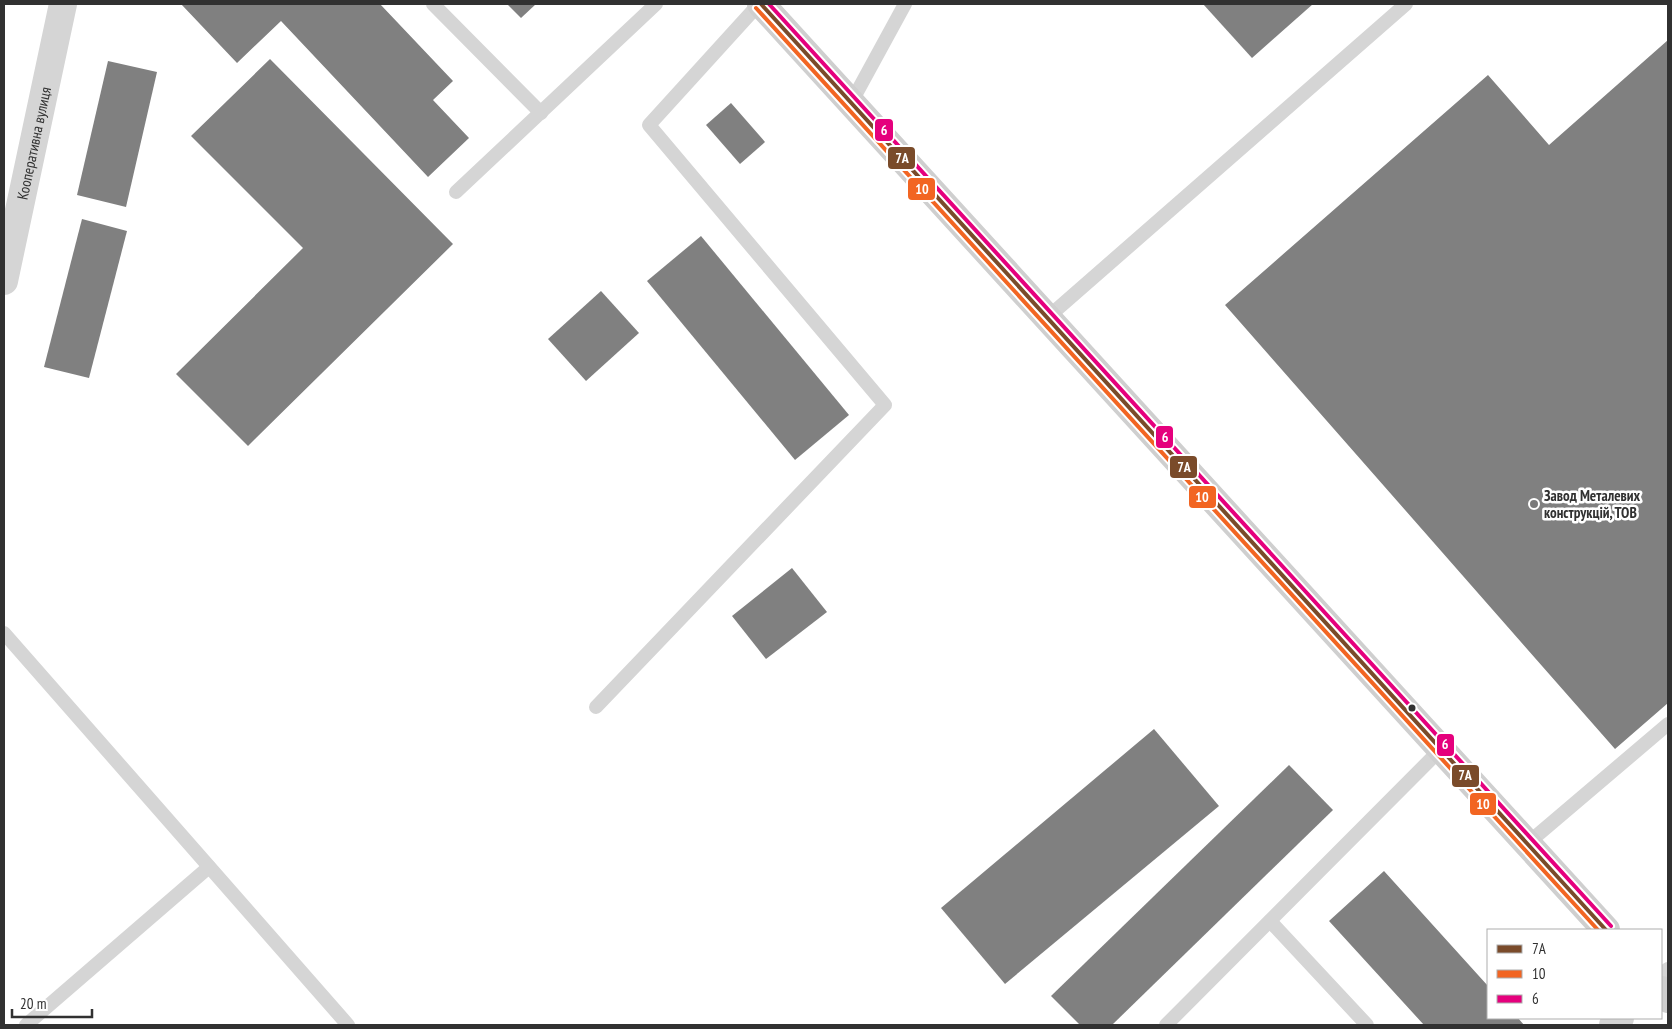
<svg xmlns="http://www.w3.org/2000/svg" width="1672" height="1029" font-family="'PT Sans Narrow',sans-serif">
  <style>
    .building { fill: #808080 }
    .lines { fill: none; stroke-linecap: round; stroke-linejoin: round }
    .service { stroke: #d5d5d5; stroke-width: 14 }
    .minor { stroke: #d5d5d5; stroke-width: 28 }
    .secondary { stroke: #cfcfcf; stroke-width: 28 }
    .bus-1-casing { stroke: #fff; stroke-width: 8 }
    .bus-2-casing { stroke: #fff; stroke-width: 8 }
    .bus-3-casing { stroke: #fff; stroke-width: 8 }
    .bus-1 { stroke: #7a4b2a; stroke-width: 4 }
    .bus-2 { stroke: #f26522; stroke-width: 4 }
    .bus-3 { stroke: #e5007d; stroke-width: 4 }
    .poi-dot { fill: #797979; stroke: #fff; stroke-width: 2 }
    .bus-dot { fill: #313131; stroke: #fff; stroke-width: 2 }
    .labels { text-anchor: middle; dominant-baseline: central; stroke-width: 5; stroke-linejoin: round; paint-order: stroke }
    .street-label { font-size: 15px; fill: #313131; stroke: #fff }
    .poi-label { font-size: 15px; font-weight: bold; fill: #313131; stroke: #fff; text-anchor: start }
    .line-badge { stroke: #fff; stroke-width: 2 }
    .badge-label { font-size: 14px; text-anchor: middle; font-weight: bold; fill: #fff }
  </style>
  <rect width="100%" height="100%" fill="#fff"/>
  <g class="building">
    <path d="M181,4H380L453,81L433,100L469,138L428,177L281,21L237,63Z"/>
    <path d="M507,4H536L521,18Z"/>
    <path d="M1203,4H1313L1252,58Z"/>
    <path d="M1668,40V703L1615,749L1225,305L1488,75L1549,145Z"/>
    <path d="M270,59L453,244L248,446L176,374L303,248L191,136Z"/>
    <path d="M108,61L157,72L126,207L77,195Z"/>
    <path d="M731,103L765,142L740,164L706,125Z"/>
    <path d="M82,219L127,231L89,378L44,367Z"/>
    <path d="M701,236L849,415L795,460L647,281Z"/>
    <path d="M601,291L639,333L586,381L548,339Z"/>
    <path d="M792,568L827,612L766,659L732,616Z"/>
    <path d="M1154,729L1219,806L1005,984L941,908Z"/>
    <path d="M1289,765L1333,810L1112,1025H1080L1051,996Z"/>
    <path d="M1384,871L1488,986V1018H1518L1524,1025H1424L1329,921Z"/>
  </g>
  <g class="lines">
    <g class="service">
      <path d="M433,4L541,113"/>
      <path d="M851,103L905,4"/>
      <path d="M456,192L656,4"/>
      <path d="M1047,318L1406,4"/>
      <path d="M4,633L348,1025"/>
      <path d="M596,707L885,405L649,125L759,4"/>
      <path d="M1527,844L1668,724"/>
      <path d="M1270,921L1367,1025"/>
      <path d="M1661,974L1668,969"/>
      <path d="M26,1025L209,867"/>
      <path d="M1166,1025L1441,749"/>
    </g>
    <g class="minor">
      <path id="s1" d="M4,281L63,4"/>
      <path d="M1613,1025L1620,1018"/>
    </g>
    <g class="secondary">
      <path d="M761,4L1606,930"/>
      <path d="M1661,990L1668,999"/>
    </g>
    <g class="bus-1-casing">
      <path id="bus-1" d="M761,4L1606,930"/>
    </g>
    <g class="bus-2-casing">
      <path id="bus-2" d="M756,8L1598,930"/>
    </g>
    <g class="bus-3-casing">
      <path id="bus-3" d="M769,4L1611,926"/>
    </g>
    <use href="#bus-1" class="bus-1"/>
    <use href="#bus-2" class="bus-2"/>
    <use href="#bus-3" class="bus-3"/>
  </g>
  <circle class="poi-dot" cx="1534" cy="504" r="5"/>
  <circle class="bus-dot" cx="1412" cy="708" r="4.5"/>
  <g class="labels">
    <g class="street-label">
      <text stroke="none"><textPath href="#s1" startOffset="141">Кооперативна вулиця</textPath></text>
    </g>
    <g class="poi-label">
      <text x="1544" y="495">Завод Металевих<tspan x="1544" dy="17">конструкцій, ТОВ</tspan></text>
    </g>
  </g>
  <g class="line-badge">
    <rect x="874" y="118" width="20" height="24" rx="5" fill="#e5007d"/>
    <rect x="887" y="146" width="29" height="24" rx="5" fill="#7a4b2a"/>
    <rect x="907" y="177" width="29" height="24" rx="5" fill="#f26522"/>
    <rect x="1155" y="425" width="19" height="24" rx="5" fill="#e5007d"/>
    <rect x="1169" y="455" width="29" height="24" rx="5" fill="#7a4b2a"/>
    <rect x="1188" y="485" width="29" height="24" rx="5" fill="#f26522"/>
    <rect x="1436" y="733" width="19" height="24" rx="5" fill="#e5007d"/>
    <rect x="1451" y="764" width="29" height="24" rx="5" fill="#7a4b2a"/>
    <rect x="1469" y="792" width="28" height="24" rx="5" fill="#f26522"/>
  </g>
  <g class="badge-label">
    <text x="884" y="135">6</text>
    <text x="902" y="163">7А</text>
    <text x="922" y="194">10</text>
    <text x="1165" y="442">6</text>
    <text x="1184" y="472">7А</text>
    <text x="1202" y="502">10</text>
    <text x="1445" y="749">6</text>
    <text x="1465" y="780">7А</text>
    <text x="1483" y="809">10</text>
  </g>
  <rect width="1672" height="1029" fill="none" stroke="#313131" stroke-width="10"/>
  <rect x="1487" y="929" width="175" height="90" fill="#ffffff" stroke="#adadad"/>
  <rect x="1497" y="945" width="25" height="8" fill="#7a4b2a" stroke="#adadad"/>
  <text x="1532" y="954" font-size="15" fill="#313131">7А</text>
  <rect x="1497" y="970" width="25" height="8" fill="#f26522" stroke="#adadad"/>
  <text x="1532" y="979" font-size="15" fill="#313131">10</text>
  <rect x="1497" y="995" width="25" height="8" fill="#e5007d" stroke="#adadad"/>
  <text x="1532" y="1004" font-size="15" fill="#313131">6</text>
  <path d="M12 1009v8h80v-8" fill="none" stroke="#313131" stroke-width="2.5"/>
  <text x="20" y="1009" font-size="15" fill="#313131" stroke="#ffffff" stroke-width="4" paint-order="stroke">20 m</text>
</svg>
